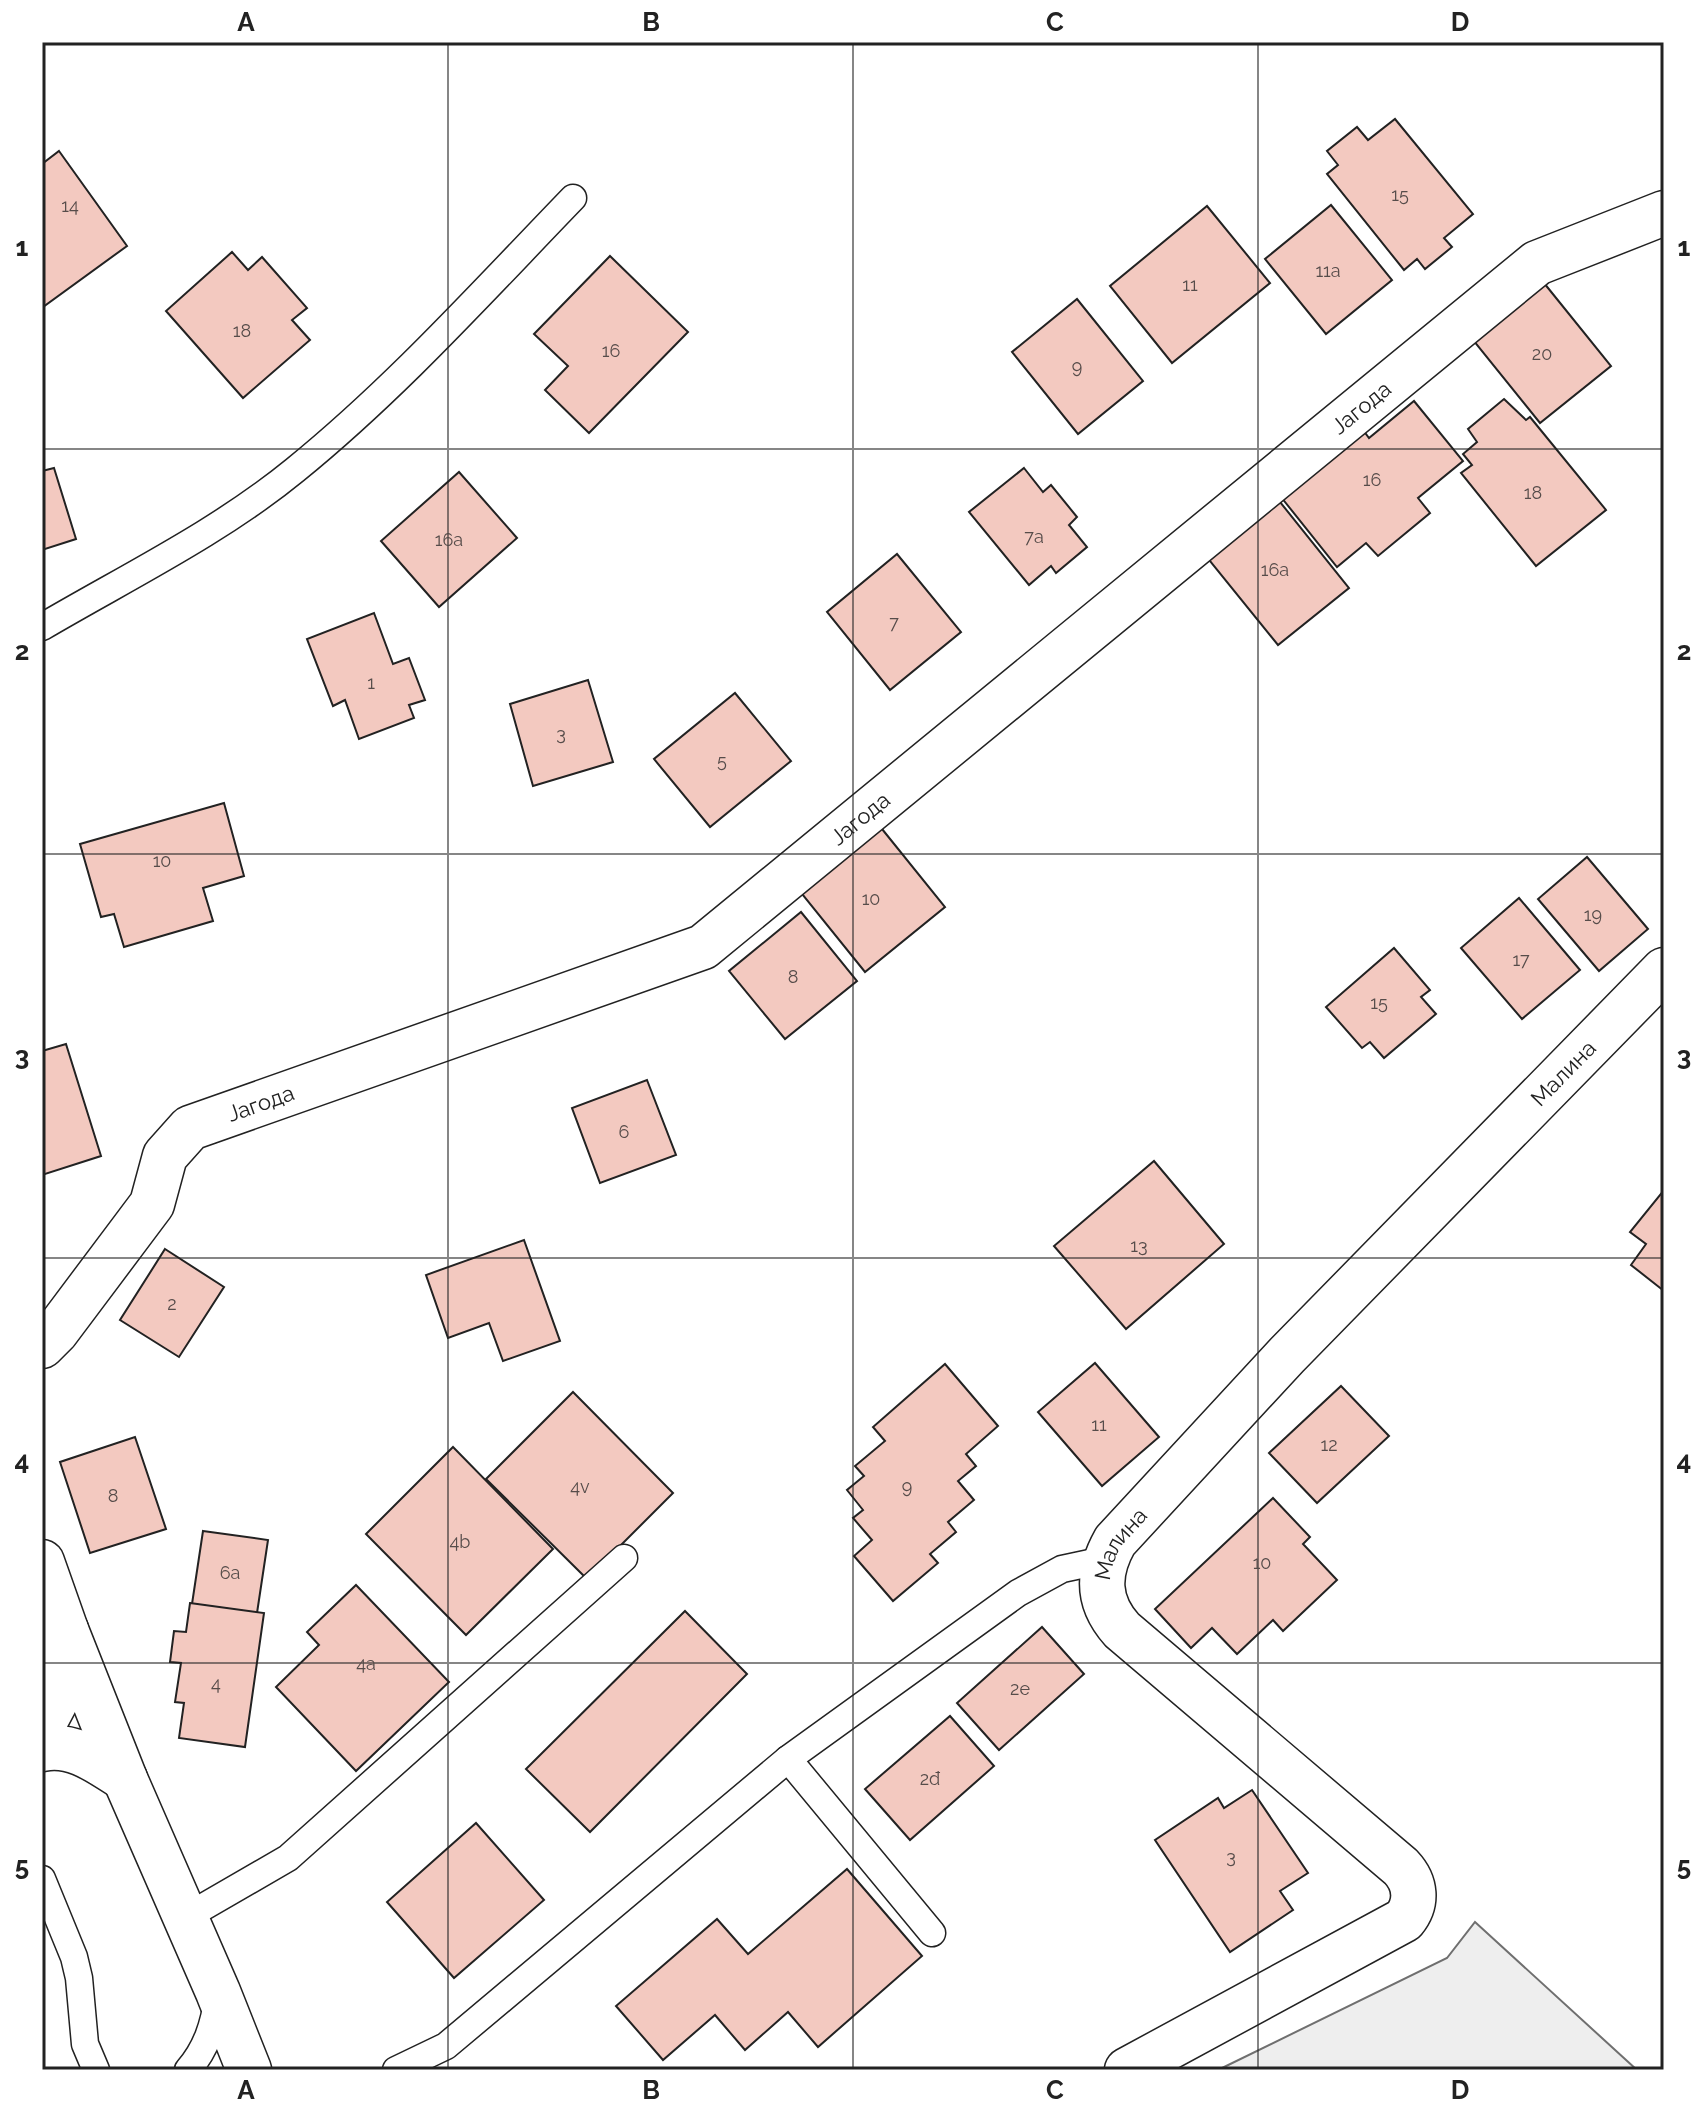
<svg xmlns="http://www.w3.org/2000/svg" width="1706" height="2112" font-family="Raleway,sans-serif">
  <style>
    .green { fill: #eee; stroke: #6f6f6f; stroke-width: 2 }
    .building { fill: #f3c9c0; stroke: #222; stroke-width: 2 }
    .lines { fill: none; stroke-linecap: round; stroke-linejoin: round }
    .service-casing { stroke: #222; stroke-width: 29 }
    .minor-casing { stroke: #222; stroke-width: 47 }
    .tertiary-casing { stroke: #222; stroke-width: 47 }
    .service { stroke: #fff; stroke-width: 26 }
    .minor { stroke: #fff; stroke-width: 44 }
    .tertiary { stroke: #fff; stroke-width: 44 }
    .grid { fill: none; stroke: #222; stroke-width: 2; stroke-opacity: 0.55 }
    .labels { text-anchor: middle; dominant-baseline: central; stroke-width: 6; stroke-linejoin: round; paint-order: stroke }
    .number-label { font-size: 18px; fill: #564c4a }
    .street-label { font-size: 22px; fill: #222; stroke: #fff }
    .neatline { fill: none; stroke: #222; stroke-width: 3 }
    .grid-label { font-size: 26px; text-anchor: middle; font-weight: bold; fill: #222 }
  </style>
  <rect width="100%" height="100%" fill="#fff"/>
  <path class="green" d="M1475,1922L1637,2070H1218L1447,1958Z"/>
  <g class="building">
    <path d="M1395,119L1473,214L1444,238L1452,247L1425,269L1417,259L1404,270L1327,174L1338,165L1327,151L1357,127L1368,140Z"/>
    <path d="M59,151L127,246L43,307L42,164Z"/>
    <path d="M1331,205L1392,280L1326,334L1265,259Z"/>
    <path d="M1207,206L1270,283L1172,363L1110,286Z"/>
    <path d="M232,252L248,270L262,257L307,308L292,320L310,340L243,398L166,311Z"/>
    <path d="M610,256L688,332L589,433L545,390L568,366L534,334Z"/>
    <path d="M1544,283L1611,366L1540,423L1473,340Z"/>
    <path d="M1077,299L1143,381L1078,434L1012,352Z"/>
    <path d="M1504,399L1526,420L1530,417L1606,510L1536,566L1461,473L1472,465L1463,454L1477,442L1468,429Z"/>
    <path d="M1414,401L1463,461L1418,498L1430,513L1378,556L1366,543L1337,567L1281,497L1363,430L1369,438Z"/>
    <path d="M54,468L76,539L42,550V471Z"/>
    <path d="M1024,468L1043,492L1051,485L1077,517L1069,525L1087,547L1056,573L1051,566L1029,585L969,512Z"/>
    <path d="M459,472L517,538L439,607L381,541Z"/>
    <path d="M1272,492L1349,588L1278,645L1201,550Z"/>
    <path d="M897,554L961,632L890,690L827,612Z"/>
    <path d="M374,613L393,664L409,658L425,700L409,705L414,718L359,739L345,700L333,706L307,639Z"/>
    <path d="M588,680L613,762L533,786L510,704Z"/>
    <path d="M735,693L791,761L710,827L654,759Z"/>
    <path d="M224,803L244,876L203,888L213,921L124,947L114,914L101,917L80,844Z"/>
    <path d="M878,824L945,907L865,972L798,889Z"/>
    <path d="M1587,857L1648,929L1599,971L1538,899Z"/>
    <path d="M1519,898L1580,970L1522,1019L1461,948Z"/>
    <path d="M801,912L857,981L785,1039L729,971Z"/>
    <path d="M1394,948L1430,990L1421,997L1436,1014L1384,1058L1370,1042L1362,1048L1326,1007Z"/>
    <path d="M66,1044L101,1156L42,1175V1051Z"/>
    <path d="M647,1080L676,1155L600,1183L572,1108Z"/>
    <path d="M1154,1161L1224,1244L1126,1329L1054,1246Z"/>
    <path d="M1664,1190V1291L1631,1265L1646,1244L1630,1232Z"/>
    <path d="M524,1240L560,1341L503,1361L489,1323L448,1338L426,1275Z"/>
    <path d="M165,1249L224,1287L179,1357L120,1320Z"/>
    <path d="M1095,1363L1159,1437L1102,1486L1038,1412Z"/>
    <path d="M945,1364L998,1426L966,1454L976,1466L958,1481L974,1500L948,1522L956,1532L930,1554L938,1563L893,1601L854,1556L872,1540L853,1518L863,1510L847,1490L864,1476L855,1466L885,1441L873,1427Z"/>
    <path d="M1341,1386L1389,1436L1317,1503L1269,1453Z"/>
    <path d="M573,1392L673,1493L587,1579L486,1479Z"/>
    <path d="M135,1437L166,1529L90,1553L60,1462Z"/>
    <path d="M453,1447L553,1549L466,1635L366,1534Z"/>
    <path d="M1273,1498L1310,1537L1303,1544L1337,1580L1283,1631L1273,1620L1237,1654L1212,1628L1191,1648L1155,1609Z"/>
    <path d="M203,1531L268,1540L257,1613L192,1604Z"/>
    <path d="M356,1585L449,1682L356,1771L276,1687L319,1645L307,1632Z"/>
    <path d="M190,1603L264,1613L245,1747L179,1738L184,1703L175,1702L181,1663L170,1662L174,1631L186,1632Z"/>
    <path d="M685,1611L747,1674L590,1832L526,1769Z"/>
    <path d="M1042,1627L1084,1674L999,1750L957,1703Z"/>
    <path d="M950,1716L994,1766L910,1840L865,1789Z"/>
    <path d="M1252,1790L1308,1873L1280,1891L1293,1910L1230,1952L1155,1840L1218,1798L1224,1808Z"/>
    <path d="M476,1823L544,1900L454,1978L387,1902Z"/>
    <path d="M847,1869L922,1956L818,2047L788,2012L745,2050L715,2015L663,2060L616,2006L717,1919L748,1954Z"/>
  </g>
  <g class="lines">
    <g class="service-casing">
      <g id="service">
        <path d="M42,627C127,577 218,533 295,470C396,388 483,291 573,198"/>
        <path d="M788,1759L932,1933"/>
        <path d="M42,1879L74,1957L79,1978L85,2044L96,2070"/>
        <path d="M186,1917L288,1858L624,1558"/>
        <path d="M188,2070C207,2048 214,2024 218,1997"/>
        <path d="M396,2070L446,2046L788,1759L1018,1593L1062,1569L1104,1560"/>
      </g>
    </g>
    <g class="minor-casing">
      <g id="minor">
        <path id="s1" d="M42,1346L56,1332L152,1204L165,1156L190,1128L703,947L1537,263L1664,213"/>
        <path d="M66,1630L125,1779L218,1992L249,2070"/>
        <path d="M42,1749C73,1742 100,1763 125,1779"/>
        <path id="s2" d="M1127,2070L1404,1920C1418,1903 1416,1883 1401,1867L1122,1630C1097,1602 1097,1573 1115,1541L1287,1355L1664,970"/>
      </g>
    </g>
    <g class="tertiary-casing">
      <path id="tertiary" d="M42,1562L66,1630V1682L42,1727"/>
    </g>
    <use href="#service" class="service"/>
    <use href="#minor" class="minor"/>
    <use href="#tertiary" class="tertiary"/>
  </g>
  <path class="grid" d="M448,42V2070M853,42V2070M1258,42V2070M42,449H1664M42,854H1664M42,1258H1664M42,1663H1664"/>
  <g class="labels">
    <g class="number-label">
      <text x="1400" y="194">15</text>
      <text x="70" y="205">14</text>
      <text x="1328" y="270">11a</text>
      <text x="1190" y="284">11</text>
      <text x="242" y="330">18</text>
      <text x="611" y="350">16</text>
      <text x="1542" y="353">20</text>
      <text x="1077" y="366">9</text>
      <text x="1372" y="479">16</text>
      <text x="1533" y="492">18</text>
      <text x="1034" y="536">7a</text>
      <text x="449" y="539">16a</text>
      <text x="1275" y="569">16a</text>
      <text x="894" y="622">7</text>
      <text x="371" y="682">1</text>
      <text x="561" y="733">3</text>
      <text x="722" y="760">5</text>
      <text x="162" y="860">10</text>
      <text x="871" y="898">10</text>
      <text x="1593" y="914">19</text>
      <text x="1521" y="959">17</text>
      <text x="793" y="976">8</text>
      <text x="1379" y="1002">15</text>
      <text x="624" y="1131">6</text>
      <text x="1139" y="1245">13</text>
      <text x="172" y="1303">2</text>
      <text x="1099" y="1424">11</text>
      <text x="1329" y="1444">12</text>
      <text x="580" y="1486">4v</text>
      <text x="907" y="1486">9</text>
      <text x="113" y="1495">8</text>
      <text x="460" y="1541">4b</text>
      <text x="1262" y="1562">10</text>
      <text x="230" y="1572">6a</text>
      <text x="366" y="1663">4a</text>
      <text x="216" y="1683">4</text>
      <text x="1020" y="1688">2e</text>
      <text x="930" y="1778">2đ</text>
      <text x="1231" y="1856">3</text>
    </g>
    <g class="street-label">
      <text stroke="none"><textPath href="#s1" startOffset="1662">Јагода</textPath></text>
      <text stroke="none"><textPath href="#s1" startOffset="1014">Јагода</textPath></text>
      <text stroke="none"><textPath href="#s2" startOffset="1484">Малина</textPath></text>
      <text stroke="none"><textPath href="#s1" startOffset="342">Јагода</textPath></text>
      <text stroke="none"><textPath href="#s2" startOffset="836">Малина</textPath></text>
    </g>
  </g>
  <rect width="1706" height="2112" fill="none" stroke="#ffffff" stroke-width="88"/>
  <rect x="44" y="44" width="1618" height="2024" class="neatline"/>
  <g class="grid-label">
    <text x="246" y="31">A</text>
    <text x="651" y="31">B</text>
    <text x="1055" y="31">C</text>
    <text x="1460" y="31">D</text>
    <text x="22" y="256">1</text>
    <text x="1684" y="256">1</text>
    <text x="22" y="660">2</text>
    <text x="1684" y="660">2</text>
    <text x="22" y="1065">3</text>
    <text x="1684" y="1065">3</text>
    <text x="22" y="1470">4</text>
    <text x="1684" y="1470">4</text>
    <text x="22" y="1875">5</text>
    <text x="1684" y="1875">5</text>
    <text x="246" y="2099">A</text>
    <text x="651" y="2099">B</text>
    <text x="1055" y="2099">C</text>
    <text x="1460" y="2099">D</text>
  </g>
</svg>
